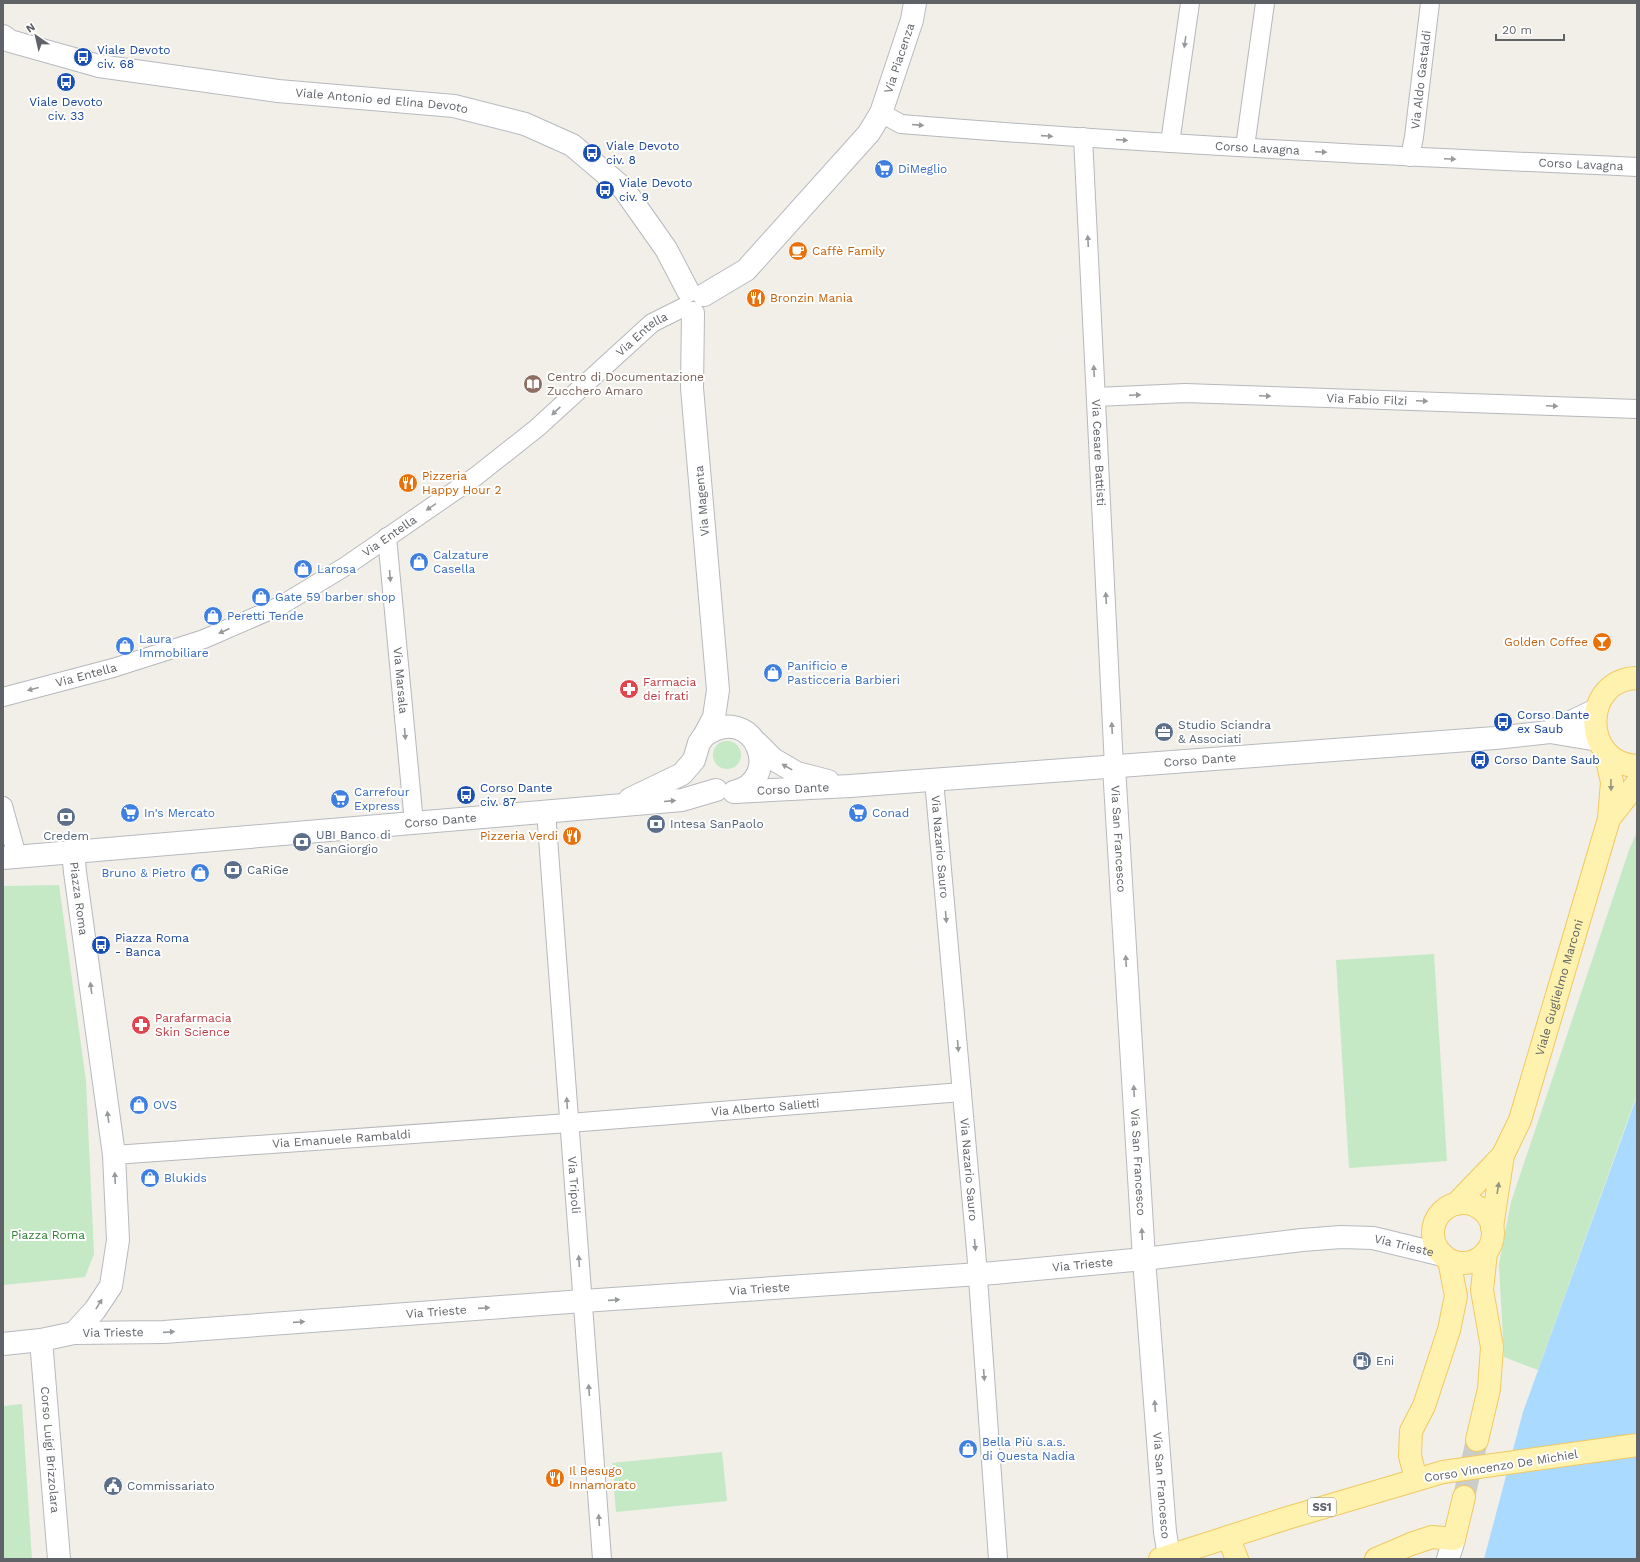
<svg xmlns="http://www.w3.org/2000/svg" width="1640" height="1562" font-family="'Work Sans',sans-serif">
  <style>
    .green { fill: #c5e8c5 }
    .water { fill: #aadaff }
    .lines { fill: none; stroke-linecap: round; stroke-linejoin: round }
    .primary-tunnel { stroke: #ccccc8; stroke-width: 22; stroke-dasharray: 22 11; stroke-linecap: butt }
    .street-casing { stroke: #b5b8bc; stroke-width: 20 }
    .secondary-casing { stroke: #b6babf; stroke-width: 24 }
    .primary-casing { stroke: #f2c960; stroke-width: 24 }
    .street { stroke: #fff; stroke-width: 18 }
    .secondary { stroke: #fff; stroke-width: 22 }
    .primary { stroke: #fff2af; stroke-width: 22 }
    .primary-bridge-casing { stroke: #f2c960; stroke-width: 24; stroke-linecap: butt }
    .primary-bridge { stroke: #fff2af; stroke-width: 22 }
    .oneway { fill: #979a9d }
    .oneway2 { fill: #979581 }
    .labels { text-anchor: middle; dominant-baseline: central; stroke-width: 4; stroke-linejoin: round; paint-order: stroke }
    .shield { fill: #fff; stroke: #8f9295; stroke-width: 1 }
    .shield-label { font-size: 11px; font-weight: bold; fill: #5f6368 }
    .transit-label { font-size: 12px; fill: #164399; stroke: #fff; text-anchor: start }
    .street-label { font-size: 12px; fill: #5f6368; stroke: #fff }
    .shop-label { font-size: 12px; fill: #366cbe; stroke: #fff; text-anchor: start }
    .food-label { font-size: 12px; fill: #c56008; stroke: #fff; text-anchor: start }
    .education-label { font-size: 12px; fill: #785e54; stroke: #fff; text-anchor: start }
    .health-label { font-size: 12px; fill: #be3a42; stroke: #fff; text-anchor: start }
    .service-label { font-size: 12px; fill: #4e5e75; stroke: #fff; text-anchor: start }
    .park-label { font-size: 12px; fill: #348238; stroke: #fff }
  </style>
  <rect width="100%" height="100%" fill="#f1efe8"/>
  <g class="green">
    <circle cx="727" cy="755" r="14"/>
    <path d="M1637,832V1094L1538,1370L1504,1357L1499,1264L1511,1202L1629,850Z"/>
    <path d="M59,885L86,1081L94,1254L85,1277L3,1285V886Z"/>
    <path d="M1434,954L1447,1161L1349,1168L1336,960Z"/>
    <path d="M22,1404L32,1559H3V1406Z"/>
    <path d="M722,1452L727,1501L616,1512L612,1463Z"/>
  </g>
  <path class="water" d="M1637,1096V1559H1484L1523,1412Z"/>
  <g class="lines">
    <path class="primary-tunnel" d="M1464,1497L1477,1440"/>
    <g class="street-casing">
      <g id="street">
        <path id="s1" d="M881,113L901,124C1146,144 1391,156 1637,167"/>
        <path id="s2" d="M1083,137L1114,767"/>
        <path d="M1170,143L1190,3"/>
        <path d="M1245,147L1265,3"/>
        <path id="s3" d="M1410,157L1414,137L1430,3"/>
        <path id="s4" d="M1096,397L1185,393L1637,409"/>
        <path id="s5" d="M387,537L414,823"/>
        <path id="s6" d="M3,697L113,668L204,639L280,606L346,566L475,477L537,428L652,323L684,307"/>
        <path id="s7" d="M934,780L976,1250L998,1559"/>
        <path d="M3,806L17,856"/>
        <path id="s8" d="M546,811L602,1559"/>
        <path id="s9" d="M114,1155L569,1123L962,1092"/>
      </g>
    </g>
    <g class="secondary-casing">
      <g id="secondary">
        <path id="s10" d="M3,36L10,41L99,66L278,91L454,106L525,124L572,145L623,188L666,249L688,291"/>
        <path id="s11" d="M704,295L746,270L869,133L881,113L912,20L915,3"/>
        <path d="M1550,732L1596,710"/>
        <path d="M704,736C753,700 786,779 734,792"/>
        <path d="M757,743L773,759L797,773L828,781"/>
        <path id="s12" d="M1114,767L1144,1259L1165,1532L1169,1556"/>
        <path id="s13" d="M735,792L850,786L1495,738L1550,732L1598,740"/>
        <path d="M630,799L682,774L694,760L699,743L704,736L714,717L718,690L692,388L693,313"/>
        <path id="s14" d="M73,851L75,872L114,1155L118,1240L111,1286L95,1310L74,1333"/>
        <path id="s15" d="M3,858L682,800L716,790"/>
        <path id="s16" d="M41,1340L59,1559"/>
        <path id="s17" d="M3,1344L41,1340L74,1333L164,1332L583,1301L994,1273L1144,1259L1302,1240L1341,1237L1373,1238L1443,1255"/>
        <path d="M1448,1559L1454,1539"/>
      </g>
    </g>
    <g class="primary-casing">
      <g id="primary">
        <path d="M1637,678C1582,679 1581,764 1637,766"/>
        <path d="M1609,819L1637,783"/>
        <path id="s18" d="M1503,1155L1520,1120L1609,819L1612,782L1605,751"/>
        <circle cx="1463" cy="1233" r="30"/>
        <path d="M1456,1204L1503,1155L1492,1227"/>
        <path d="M1477,1440L1489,1389L1492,1347L1482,1290L1486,1252"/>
        <path d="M1416,1479L1410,1456L1411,1431L1424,1406L1449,1330L1456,1296L1449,1260"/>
        <path d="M1228,1537L1237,1559"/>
        <path d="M1160,1559L1284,1519L1443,1472"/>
        <path d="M1376,1559L1411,1544L1432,1537L1454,1539L1464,1497"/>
      </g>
    </g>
    <use href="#street" class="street"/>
    <use href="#secondary" class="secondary"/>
    <use href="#primary" class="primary"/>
    <g class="primary-bridge-casing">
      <path id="primary-bridge" d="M1443,1472L1637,1445"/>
    </g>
    <use href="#primary-bridge" class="primary-bridge"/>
  </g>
  <defs><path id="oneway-solid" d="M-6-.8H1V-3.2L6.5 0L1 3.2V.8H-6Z"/></defs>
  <g class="oneway">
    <use href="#oneway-solid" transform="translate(1185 42) rotate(98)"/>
    <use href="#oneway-solid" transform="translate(918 125) rotate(5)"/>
    <use href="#oneway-solid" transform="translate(1047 136) rotate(4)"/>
    <use href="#oneway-solid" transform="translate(1122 140) rotate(4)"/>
    <use href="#oneway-solid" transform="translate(1321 152) rotate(3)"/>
    <use href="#oneway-solid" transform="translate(1450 159) rotate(3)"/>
    <use href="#oneway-solid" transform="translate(1088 241) rotate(-93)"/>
    <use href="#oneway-solid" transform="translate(1094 371) rotate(-93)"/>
    <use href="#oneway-solid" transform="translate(1135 395) rotate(-2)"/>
    <use href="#oneway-solid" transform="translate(1265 396) rotate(2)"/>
    <use href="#oneway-solid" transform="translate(1422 401) rotate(2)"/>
    <use href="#oneway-solid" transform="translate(1552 406) rotate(2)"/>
    <use href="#oneway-solid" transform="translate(556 411) rotate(137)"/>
    <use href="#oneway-solid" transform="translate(431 507) rotate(146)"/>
    <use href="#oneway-solid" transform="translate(390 576) rotate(85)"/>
    <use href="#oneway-solid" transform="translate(1106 598) rotate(-93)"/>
    <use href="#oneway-solid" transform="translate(224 631) rotate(156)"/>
    <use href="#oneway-solid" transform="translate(33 689) rotate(165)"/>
    <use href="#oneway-solid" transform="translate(1112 728) rotate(-93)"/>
    <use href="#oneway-solid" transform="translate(405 734) rotate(85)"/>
    <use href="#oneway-solid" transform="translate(787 767) rotate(-151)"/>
    <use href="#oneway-solid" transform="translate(670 801) rotate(-5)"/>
    <use href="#oneway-solid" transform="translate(946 917) rotate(85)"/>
    <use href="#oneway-solid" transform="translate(1126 961) rotate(-93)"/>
    <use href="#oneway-solid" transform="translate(91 988) rotate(-98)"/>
    <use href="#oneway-solid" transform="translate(958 1046) rotate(85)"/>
    <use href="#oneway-solid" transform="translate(1134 1091) rotate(-93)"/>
    <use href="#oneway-solid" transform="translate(567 1103) rotate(-94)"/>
    <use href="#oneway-solid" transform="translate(108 1117) rotate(-98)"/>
    <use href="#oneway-solid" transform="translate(115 1178) rotate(-93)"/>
    <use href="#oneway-solid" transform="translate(1142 1234) rotate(-93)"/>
    <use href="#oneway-solid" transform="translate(975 1245) rotate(85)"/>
    <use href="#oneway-solid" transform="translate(579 1261) rotate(-94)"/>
    <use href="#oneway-solid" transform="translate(614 1300) rotate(-4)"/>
    <use href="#oneway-solid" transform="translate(99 1304) rotate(-58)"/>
    <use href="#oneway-solid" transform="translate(484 1308) rotate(-4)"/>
    <use href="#oneway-solid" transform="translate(299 1322) rotate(-4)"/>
    <use href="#oneway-solid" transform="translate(169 1332) rotate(-4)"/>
    <use href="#oneway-solid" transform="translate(984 1375) rotate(86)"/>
    <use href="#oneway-solid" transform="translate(589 1390) rotate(-94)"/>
    <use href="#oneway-solid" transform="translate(1155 1406) rotate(-94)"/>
    <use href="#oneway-solid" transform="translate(599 1520) rotate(-94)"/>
  </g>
  <g class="oneway2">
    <use href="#oneway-solid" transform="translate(1611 785) rotate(89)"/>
    <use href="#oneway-solid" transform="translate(1498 1188) rotate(-81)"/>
  </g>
  <defs>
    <g id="bus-disc" transform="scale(1)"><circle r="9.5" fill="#1a4fb4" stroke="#fff"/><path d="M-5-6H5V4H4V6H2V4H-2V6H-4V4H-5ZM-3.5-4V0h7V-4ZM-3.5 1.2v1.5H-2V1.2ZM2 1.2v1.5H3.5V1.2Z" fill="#fff"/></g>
    <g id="supermarket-disc" transform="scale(1)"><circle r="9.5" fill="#3f7fe0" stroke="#fff"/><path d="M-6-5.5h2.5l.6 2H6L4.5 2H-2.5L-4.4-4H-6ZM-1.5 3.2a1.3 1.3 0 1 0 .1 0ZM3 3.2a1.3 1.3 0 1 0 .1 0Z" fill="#fff"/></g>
    <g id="cafe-disc" transform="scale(1)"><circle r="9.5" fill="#e8710a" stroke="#fff"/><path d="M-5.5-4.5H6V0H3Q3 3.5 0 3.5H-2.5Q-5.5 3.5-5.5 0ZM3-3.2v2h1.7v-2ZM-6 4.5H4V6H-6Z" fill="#fff"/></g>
    <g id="restaurant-disc" transform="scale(1)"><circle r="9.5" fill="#e8710a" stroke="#fff"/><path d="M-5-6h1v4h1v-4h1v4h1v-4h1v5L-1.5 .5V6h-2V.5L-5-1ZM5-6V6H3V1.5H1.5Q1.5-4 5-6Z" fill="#fff"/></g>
    <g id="library-disc" transform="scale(1)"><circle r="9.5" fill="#8d6e63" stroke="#fff"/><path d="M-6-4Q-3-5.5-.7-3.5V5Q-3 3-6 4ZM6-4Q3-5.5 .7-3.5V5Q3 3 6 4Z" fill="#fff"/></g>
    <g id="shop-disc" transform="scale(1)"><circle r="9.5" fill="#3f7fe0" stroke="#fff"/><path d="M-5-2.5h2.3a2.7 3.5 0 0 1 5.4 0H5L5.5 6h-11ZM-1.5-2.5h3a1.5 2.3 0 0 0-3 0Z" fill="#fff"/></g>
    <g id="bar-disc" transform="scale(1)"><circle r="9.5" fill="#e8710a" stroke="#fff"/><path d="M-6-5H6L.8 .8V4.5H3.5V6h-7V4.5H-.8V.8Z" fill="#fff"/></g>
    <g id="pharmacy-disc" transform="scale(1)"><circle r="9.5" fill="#e0444e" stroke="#fff"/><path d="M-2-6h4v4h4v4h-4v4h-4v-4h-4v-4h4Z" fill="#fff"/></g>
    <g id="office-disc" transform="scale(1)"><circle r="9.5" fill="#5c6f8a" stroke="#fff"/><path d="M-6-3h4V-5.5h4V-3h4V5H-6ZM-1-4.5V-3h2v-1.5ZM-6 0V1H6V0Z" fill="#fff"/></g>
    <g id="bank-disc" transform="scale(1)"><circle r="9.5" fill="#5c6f8a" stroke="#fff"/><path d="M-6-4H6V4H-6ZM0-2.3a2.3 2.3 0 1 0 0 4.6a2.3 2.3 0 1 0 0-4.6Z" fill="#fff"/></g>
    <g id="fuel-disc" transform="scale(1)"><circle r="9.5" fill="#5c6f8a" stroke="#fff"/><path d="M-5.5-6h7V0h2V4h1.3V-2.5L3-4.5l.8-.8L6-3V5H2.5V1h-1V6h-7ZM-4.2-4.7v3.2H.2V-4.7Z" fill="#fff"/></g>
    <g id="civic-disc" transform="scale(1)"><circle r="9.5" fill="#5c6f8a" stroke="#fff"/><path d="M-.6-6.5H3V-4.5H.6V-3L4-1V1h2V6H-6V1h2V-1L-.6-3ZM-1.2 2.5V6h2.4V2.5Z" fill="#fff"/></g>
  </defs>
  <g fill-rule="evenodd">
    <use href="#bus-disc" x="83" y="57"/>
    <use href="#bus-disc" x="66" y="82"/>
    <use href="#bus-disc" x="592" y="153"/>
    <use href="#supermarket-disc" x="884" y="169"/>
    <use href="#bus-disc" x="605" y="190"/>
    <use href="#cafe-disc" x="798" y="251"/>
    <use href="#restaurant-disc" x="756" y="298"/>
    <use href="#library-disc" x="533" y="384"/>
    <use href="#restaurant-disc" x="408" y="483"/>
    <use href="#shop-disc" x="419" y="562"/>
    <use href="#shop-disc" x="303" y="569"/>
    <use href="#shop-disc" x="261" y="597"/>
    <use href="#shop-disc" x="213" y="616"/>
    <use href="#bar-disc" x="1602" y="642"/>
    <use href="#shop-disc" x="125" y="646"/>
    <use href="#shop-disc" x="773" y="673"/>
    <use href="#pharmacy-disc" x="629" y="689"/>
    <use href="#bus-disc" x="1503" y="722"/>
    <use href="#office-disc" x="1164" y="732"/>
    <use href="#bus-disc" x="1480" y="760"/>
    <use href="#bus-disc" x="466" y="795"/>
    <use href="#supermarket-disc" x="340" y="799"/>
    <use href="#supermarket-disc" x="130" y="813"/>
    <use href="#supermarket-disc" x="858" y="813"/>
    <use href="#bank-disc" x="66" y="817"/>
    <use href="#bank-disc" x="656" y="824"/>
    <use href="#restaurant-disc" x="572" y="836"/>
    <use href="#bank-disc" x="302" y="842"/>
    <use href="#bank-disc" x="233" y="870"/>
    <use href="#shop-disc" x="200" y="873"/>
    <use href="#bus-disc" x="101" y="945"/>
    <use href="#pharmacy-disc" x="141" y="1025"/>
    <use href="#shop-disc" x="139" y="1105"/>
    <use href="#shop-disc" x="150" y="1178"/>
    <use href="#fuel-disc" x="1362" y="1361"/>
    <use href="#shop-disc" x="968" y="1449"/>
    <use href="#restaurant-disc" x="555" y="1478"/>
    <use href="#civic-disc" x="113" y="1486"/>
  </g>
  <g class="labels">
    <rect class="shield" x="1308" y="1498" width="28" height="18" rx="3"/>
    <g class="shield-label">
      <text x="1322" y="1507">SS1</text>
    </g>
    <g class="transit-label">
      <text x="97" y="50">Viale Devoto<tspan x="97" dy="14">civ. 68</tspan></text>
      <text x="66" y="102" text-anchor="middle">Viale Devoto<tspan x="66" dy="14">civ. 33</tspan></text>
      <text x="606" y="146">Viale Devoto<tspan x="606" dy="14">civ. 8</tspan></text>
      <text x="619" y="183">Viale Devoto<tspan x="619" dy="14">civ. 9</tspan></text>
      <text x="1517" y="715">Corso Dante<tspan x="1517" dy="14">ex Saub</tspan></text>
      <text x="1494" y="760">Corso Dante Saub</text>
      <text x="480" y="788">Corso Dante<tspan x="480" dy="14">civ. 87</tspan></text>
      <text x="115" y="938">Piazza Roma<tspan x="115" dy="14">- Banca</tspan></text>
    </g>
    <g class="street-label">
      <text stroke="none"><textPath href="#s11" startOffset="314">Via Piacenza</textPath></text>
      <text stroke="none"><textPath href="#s3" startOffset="78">Via Aldo Gastaldi</textPath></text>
      <text stroke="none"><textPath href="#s10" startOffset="386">Viale Antonio ed Elina Devoto</textPath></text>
      <text stroke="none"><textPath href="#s1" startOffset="380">Corso Lavagna</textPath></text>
      <text stroke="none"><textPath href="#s1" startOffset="704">Corso Lavagna</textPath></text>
      <text stroke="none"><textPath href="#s6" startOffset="746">Via Entella</textPath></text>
      <text stroke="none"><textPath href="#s4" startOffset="271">Via Fabio Filzi</textPath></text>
      <text stroke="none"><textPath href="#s2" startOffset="316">Via Cesare Battisti</textPath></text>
      <text transform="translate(702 501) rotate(-95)">Via Magenta</text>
      <text stroke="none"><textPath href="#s6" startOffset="422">Via Entella</textPath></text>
      <text stroke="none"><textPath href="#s6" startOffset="86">Via Entella</textPath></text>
      <text stroke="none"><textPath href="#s5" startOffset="144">Via Marsala</textPath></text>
      <text stroke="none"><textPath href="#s13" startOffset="466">Corso Dante</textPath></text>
      <text stroke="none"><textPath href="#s13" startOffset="58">Corso Dante</textPath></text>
      <text stroke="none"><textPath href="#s15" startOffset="439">Corso Dante</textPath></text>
      <text stroke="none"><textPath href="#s12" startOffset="72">Via San Francesco</textPath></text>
      <text stroke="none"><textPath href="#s7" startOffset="67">Via Nazario Sauro</textPath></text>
      <text stroke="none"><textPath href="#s14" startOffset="48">Piazza Roma</textPath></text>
      <text stroke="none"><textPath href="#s18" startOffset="177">Viale Guglielmo Marconi</textPath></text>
      <text stroke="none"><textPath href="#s9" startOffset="653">Via Alberto Salietti</textPath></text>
      <text stroke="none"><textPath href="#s9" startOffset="228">Via Emanuele Rambaldi</textPath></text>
      <text stroke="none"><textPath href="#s12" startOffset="396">Via San Francesco</textPath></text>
      <text stroke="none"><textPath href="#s7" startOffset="391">Via Nazario Sauro</textPath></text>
      <text stroke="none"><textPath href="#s8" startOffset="375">Via Tripoli</textPath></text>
      <text stroke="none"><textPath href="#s17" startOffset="1407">Via Trieste</textPath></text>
      <text stroke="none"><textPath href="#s17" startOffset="1083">Via Trieste</textPath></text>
      <text stroke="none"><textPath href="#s17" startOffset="759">Via Trieste</textPath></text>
      <text stroke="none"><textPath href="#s17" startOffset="435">Via Trieste</textPath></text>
      <text stroke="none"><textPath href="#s17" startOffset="111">Via Trieste</textPath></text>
      <text stroke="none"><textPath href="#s16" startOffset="110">Corso Luigi Brizzolara</textPath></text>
      <text transform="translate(1501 1466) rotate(-9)">Corso Vincenzo De Michiel</text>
      <text stroke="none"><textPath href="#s12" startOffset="720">Via San Francesco</textPath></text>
    </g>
    <g class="shop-label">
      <text x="898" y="169">DiMeglio</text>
      <text x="433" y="555">Calzature<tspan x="433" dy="14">Casella</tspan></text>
      <text x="317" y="569">Larosa</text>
      <text x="275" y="597">Gate 59 barber shop</text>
      <text x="227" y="616">Peretti Tende</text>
      <text x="139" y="639">Laura<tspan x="139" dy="14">Immobiliare</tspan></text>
      <text x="787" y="666">Panificio e<tspan x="787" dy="14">Pasticceria Barbieri</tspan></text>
      <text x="354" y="792">Carrefour<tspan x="354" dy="14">Express</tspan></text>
      <text x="144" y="813">In's Mercato</text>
      <text x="872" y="813">Conad</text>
      <text x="186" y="873" text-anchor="end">Bruno &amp; Pietro</text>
      <text x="153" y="1105">OVS</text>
      <text x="164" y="1178">Blukids</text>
      <text x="982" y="1442">Bella Più s.a.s.<tspan x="982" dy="14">di Questa Nadia</tspan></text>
    </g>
    <g class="food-label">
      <text x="812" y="251">Caffè Family</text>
      <text x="770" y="298">Bronzin Mania</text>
      <text x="422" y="476">Pizzeria<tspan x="422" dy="14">Happy Hour 2</tspan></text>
      <text x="1588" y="642" text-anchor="end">Golden Coffee</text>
      <text x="558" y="836" text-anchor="end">Pizzeria Verdi</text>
      <text x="569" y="1471">Il Besugo<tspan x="569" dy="14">Innamorato</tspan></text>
    </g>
    <g class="education-label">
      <text x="547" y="377">Centro di Documentazione<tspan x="547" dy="14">Zucchero Amaro</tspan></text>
    </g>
    <g class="health-label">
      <text x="643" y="682">Farmacia<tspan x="643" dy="14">dei frati</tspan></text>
      <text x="155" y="1018">Parafarmacia<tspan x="155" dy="14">Skin Science</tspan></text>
    </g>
    <g class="service-label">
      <text x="1178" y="725">Studio Sciandra<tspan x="1178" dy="14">&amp; Associati</tspan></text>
      <text x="670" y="824">Intesa SanPaolo</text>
      <text x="316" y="835">UBI Banco di<tspan x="316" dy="14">SanGiorgio</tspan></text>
      <text x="66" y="836" text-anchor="middle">Credem</text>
      <text x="247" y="870">CaRiGe</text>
      <text x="1376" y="1361">Eni</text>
      <text x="127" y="1486">Commissariato</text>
    </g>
    <g class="park-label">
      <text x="48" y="1235">Piazza Roma</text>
    </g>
  </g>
  <rect width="1640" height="1562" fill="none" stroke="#5f6368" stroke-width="8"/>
  <g transform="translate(36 36) rotate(326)" stroke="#ffffff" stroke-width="3" paint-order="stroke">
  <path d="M0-3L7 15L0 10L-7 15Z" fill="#5f6368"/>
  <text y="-6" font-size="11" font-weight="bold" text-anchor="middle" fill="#5f6368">N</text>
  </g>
  <path d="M1496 34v6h68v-6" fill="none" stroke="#5f6368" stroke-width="2"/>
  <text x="1502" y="34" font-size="12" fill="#5f6368" stroke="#ffffff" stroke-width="3" paint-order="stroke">20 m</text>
</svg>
